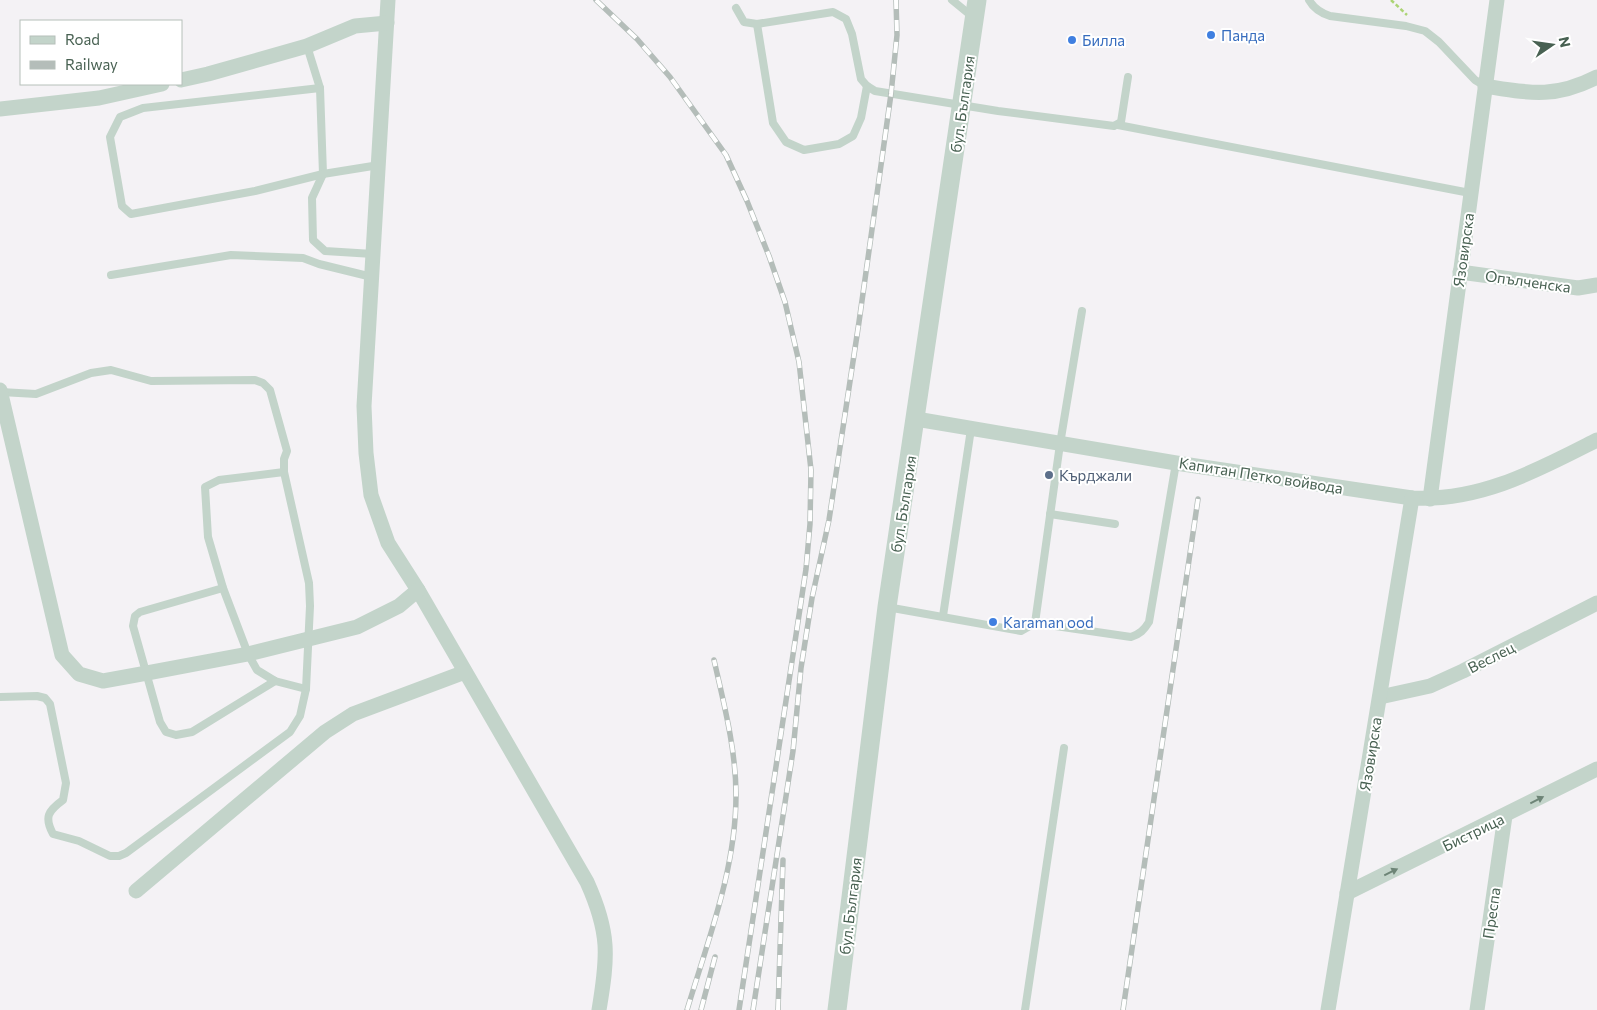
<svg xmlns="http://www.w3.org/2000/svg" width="1597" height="1010" font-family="Commissioner,sans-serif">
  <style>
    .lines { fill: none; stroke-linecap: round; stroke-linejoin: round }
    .path { stroke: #acd475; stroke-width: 2.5; stroke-dasharray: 4 2.5; stroke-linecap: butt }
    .service { stroke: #c3d4ca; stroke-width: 8 }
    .minor { stroke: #c3d4ca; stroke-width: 15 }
    .tertiary { stroke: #c3d4ca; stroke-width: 19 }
    .rail-casing { stroke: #b4bdb9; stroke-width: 5.5 }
    .rail { stroke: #fff; stroke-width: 4; stroke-dasharray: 11; stroke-linecap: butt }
    .oneway { fill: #6d8476 }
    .shop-dot { fill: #3f7fe0; stroke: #fff; stroke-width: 2 }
    .service-dot { fill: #5c6f8a; stroke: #fff; stroke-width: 2 }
    .labels { text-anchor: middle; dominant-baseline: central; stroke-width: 4; stroke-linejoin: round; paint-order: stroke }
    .shop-label { font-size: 15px; fill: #366cbe; stroke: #fff; text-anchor: start }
    .street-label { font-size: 15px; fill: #486152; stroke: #fff }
    .service-label { font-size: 15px; fill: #4e5e75; stroke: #fff; text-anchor: start }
  </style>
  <rect width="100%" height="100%" fill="#f4f2f5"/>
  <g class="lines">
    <path class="path" d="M1391,0L1407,15"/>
    <g class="service">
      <path d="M952,0L974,18"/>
      <path d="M1309,0C1314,9 1321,13 1330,16L1406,26L1425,31L1439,42L1475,80L1485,86"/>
      <path d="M736,8L744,22L757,24L833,12L846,19L852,34L861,79L867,86L875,91L998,111L1114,126L1121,122L1128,77"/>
      <path d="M757,24L773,123L786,142L804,150L839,144L853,136L861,118L867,86"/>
      <path d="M307,46L320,88L323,174L312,198L313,240L325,251L373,254"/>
      <path d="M320,88L143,108L120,117L110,137L122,206L131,214L255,191L323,174L379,165"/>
      <path d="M1118,125L1470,193"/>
      <path d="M111,275L231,255L303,258L319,264L372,277"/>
      <path d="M284,472L219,480L205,487L208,537L223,588L248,654L257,670L275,681L306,689"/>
      <path d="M1050,514L1115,524"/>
      <path d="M223,588L140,612L135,616L133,626L160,722L166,732L176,735L192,732L275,681"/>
      <path d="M887,607L1021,631L1035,623L1131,637C1140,634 1144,630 1149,622L1176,463"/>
      <path d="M943,616L971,429"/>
      <path d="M1035,623L1060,444L1082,311"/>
      <path d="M0,697L37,696L45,698L50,704L66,783L63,800C48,811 44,817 53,834L79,841L110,856H119L126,853L145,839L290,732L300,716L306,689L310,606L309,583L284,472V459L287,451L270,390L263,383L255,380L151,381L111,370L91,373L36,394L1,392"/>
      <path d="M1025,1010L1064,748"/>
    </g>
    <g class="minor">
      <path d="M388,0L364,406L366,453L371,495L388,543L418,590L587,882C610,933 608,956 599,1010"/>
      <path d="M181,80L208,74L307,46L355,26L387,23"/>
      <path d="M1485,86C1529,93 1554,99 1597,77"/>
      <path d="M0,109L99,98L162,84"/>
      <path d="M1460,272L1578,288L1597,285"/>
      <path d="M0,390L62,655L79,674L103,681L147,673L248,654L357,627L399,606L418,590"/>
      <path d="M916,419L1176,463L1412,498C1480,502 1538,470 1597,440"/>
      <path d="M1430,499L1497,0"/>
      <path d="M1380,697L1430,686L1463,671L1597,603"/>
      <path d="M136,891L325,732L353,714L465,672"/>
      <path d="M1347,893L1597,769"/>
      <path d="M1328,1010L1412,498"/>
      <path d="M1477,1010L1505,816"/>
    </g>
    <path class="tertiary" d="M837,1010L887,607L977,0"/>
    <g class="rail-casing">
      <g id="rail">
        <path d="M596,0L637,39L670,77L726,155L747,201L769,256L785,302L799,362L811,470L810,524L806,569L739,1010"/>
        <path d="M687,1010C708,940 736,869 736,795C736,750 724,704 714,660"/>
        <path d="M701,1010L715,957"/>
        <path d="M753,1010L793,751L801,668L812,598L829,520L859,322L891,94L897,35L896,0"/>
        <path d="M778,1010L783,860"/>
        <path d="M1123,1010L1198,499"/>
      </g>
    </g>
    <use href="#rail" class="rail"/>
  </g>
  <defs><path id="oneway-solid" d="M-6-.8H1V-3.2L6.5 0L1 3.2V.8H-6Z" transform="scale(1.25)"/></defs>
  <g class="oneway">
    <use href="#oneway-solid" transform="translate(1537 800) rotate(-27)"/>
    <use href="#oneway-solid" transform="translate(1391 872) rotate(-26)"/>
  </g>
  <g class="shop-dot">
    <circle cx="1211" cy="35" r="5"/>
    <circle cx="1072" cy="40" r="5"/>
    <circle cx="993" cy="622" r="5"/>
  </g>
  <circle class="service-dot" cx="1049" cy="475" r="5"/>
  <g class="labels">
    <g class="shop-label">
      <text x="1221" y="35">Панда</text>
      <text x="1082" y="40">Билла</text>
      <text x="1003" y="622">Karaman ood</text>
    </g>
    <g class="street-label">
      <text transform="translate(962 104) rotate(-82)">бул. България</text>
      <text transform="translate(1463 250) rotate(-82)">Язовирска</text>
      <text transform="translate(1528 281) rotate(8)">Опълченска</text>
      <text transform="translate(1261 475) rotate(9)">Капитан Петко войвода</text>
      <text transform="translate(903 504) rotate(-81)">бул. България</text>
      <text transform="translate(1491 657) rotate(-27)">Веслец</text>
      <text transform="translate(1370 754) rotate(-81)">Язовирска</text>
      <text transform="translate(1473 832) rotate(-26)">Бистрица</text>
      <text transform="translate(850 906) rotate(-83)">бул. България</text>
      <text transform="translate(1491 913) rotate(-82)">Преспа</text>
    </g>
    <g class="service-label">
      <text x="1059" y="475">Кърджали</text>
    </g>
  </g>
  <rect x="20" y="20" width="162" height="65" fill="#ffffff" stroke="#b6c0ba"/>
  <rect x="30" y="36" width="25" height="8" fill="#c3d4ca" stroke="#b6c0ba"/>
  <text x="65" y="45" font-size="15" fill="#486152">Road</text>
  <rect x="30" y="61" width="25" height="8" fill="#b4bdb9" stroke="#b6c0ba"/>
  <text x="65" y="70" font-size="15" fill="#486152">Railway</text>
  <g transform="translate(1552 45) rotate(77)" stroke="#ffffff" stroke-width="4" paint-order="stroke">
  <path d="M0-4L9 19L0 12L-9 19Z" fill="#486152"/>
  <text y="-8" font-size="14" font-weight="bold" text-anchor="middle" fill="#486152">N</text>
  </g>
</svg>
